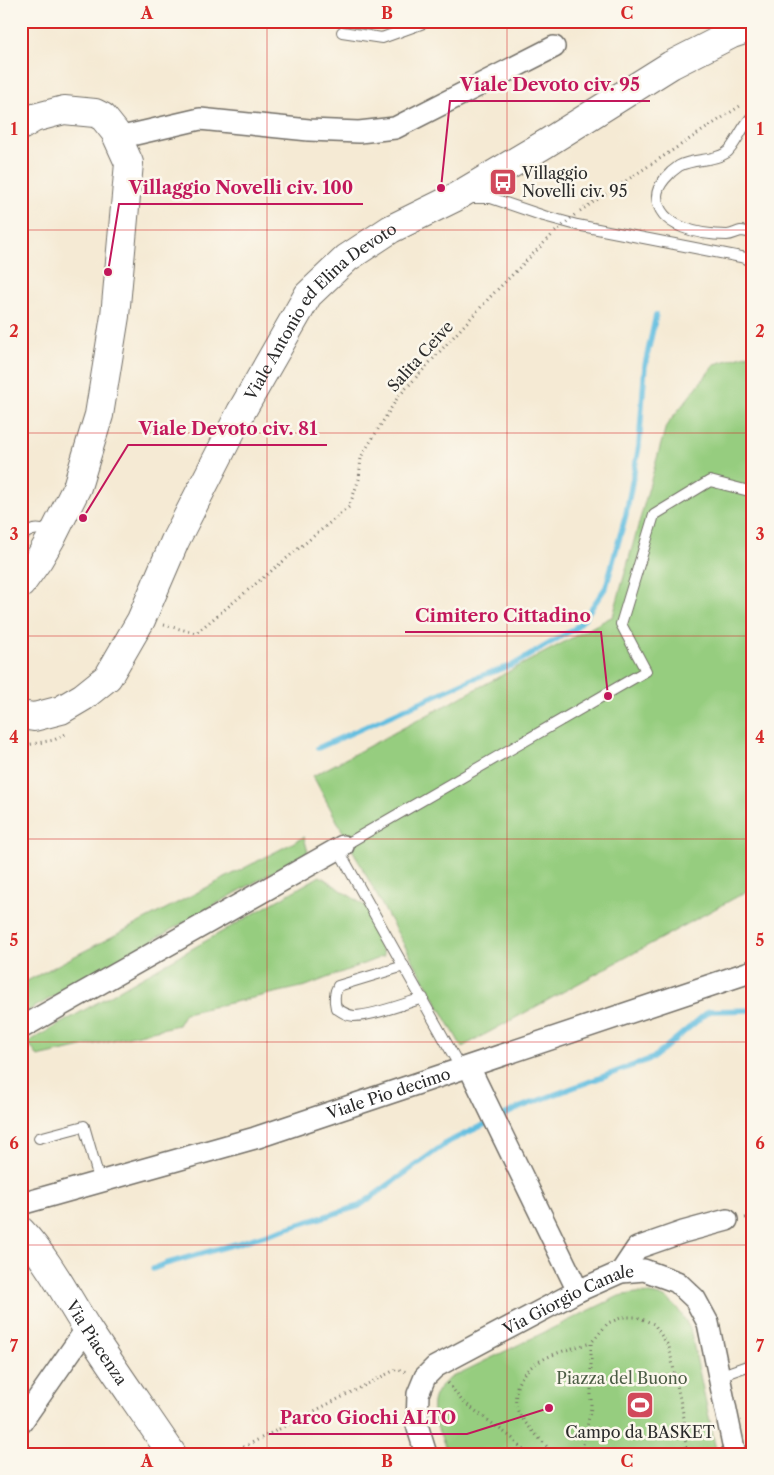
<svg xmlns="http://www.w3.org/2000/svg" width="774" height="1475" font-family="'Libre Caslon Text',serif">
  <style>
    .green { fill: #96cd7f; stroke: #607c55 }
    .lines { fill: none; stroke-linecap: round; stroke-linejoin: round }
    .stream { stroke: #62bee0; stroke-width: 5.5 }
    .lane-casing { stroke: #726e66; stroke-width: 12 }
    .street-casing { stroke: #726e66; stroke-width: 24 }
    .secondary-casing { stroke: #726e66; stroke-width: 30 }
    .path { stroke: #726e66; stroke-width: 3; stroke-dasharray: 1 4; stroke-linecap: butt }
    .lane { stroke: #fff; stroke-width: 10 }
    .street { stroke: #fff; stroke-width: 21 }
    .secondary { stroke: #fff; stroke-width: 28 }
    .path-bridge { stroke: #726e66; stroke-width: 3; stroke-dasharray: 1 4; stroke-linecap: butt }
    .grid { fill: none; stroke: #d62828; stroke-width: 1; stroke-opacity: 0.55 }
    .labels { text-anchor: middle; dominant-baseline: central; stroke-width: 5; stroke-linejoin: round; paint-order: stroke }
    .poi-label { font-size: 16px; fill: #2b2b2b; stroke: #fbf7ec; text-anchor: start }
    .street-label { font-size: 16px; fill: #2b2b2b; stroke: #fbf7ec }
    .park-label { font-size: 16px; fill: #4b5c44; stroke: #fbf7ec }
    .leader { fill: none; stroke: #c2185b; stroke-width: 2 }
    .callout-dot { fill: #c2185b; stroke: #fbf7ec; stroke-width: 2 }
    .callout-label { font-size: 18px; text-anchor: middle; font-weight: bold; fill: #c2185b; stroke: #fbf7ec; stroke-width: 5; stroke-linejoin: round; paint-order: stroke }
    .neatline { fill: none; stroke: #d62828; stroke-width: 2 }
    .grid-label { font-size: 16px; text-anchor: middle; font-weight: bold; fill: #d62828 }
  </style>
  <rect width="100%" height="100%" fill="#fbf7ec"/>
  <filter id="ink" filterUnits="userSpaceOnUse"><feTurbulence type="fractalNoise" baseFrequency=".02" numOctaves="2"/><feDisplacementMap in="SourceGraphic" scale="10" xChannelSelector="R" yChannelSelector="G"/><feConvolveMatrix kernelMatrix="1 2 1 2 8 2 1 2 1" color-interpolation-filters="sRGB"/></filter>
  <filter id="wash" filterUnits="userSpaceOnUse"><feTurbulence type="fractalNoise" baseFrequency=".0096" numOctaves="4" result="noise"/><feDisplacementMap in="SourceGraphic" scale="20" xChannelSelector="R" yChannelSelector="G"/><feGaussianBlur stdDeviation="1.12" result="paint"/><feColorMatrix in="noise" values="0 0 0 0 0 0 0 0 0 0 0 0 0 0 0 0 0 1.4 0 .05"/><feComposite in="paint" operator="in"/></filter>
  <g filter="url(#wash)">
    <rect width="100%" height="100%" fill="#f5ead4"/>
    <g class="green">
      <path d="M753,353V777L750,779L753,785V888L462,1047L389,918L313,776L613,616L666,426L715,364Z"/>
      <path d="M304,837L308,852L21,1015V984Z"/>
      <path d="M320,876L368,908L384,956L306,986L185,1013L178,1025L38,1057L28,1042Z"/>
      <path d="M636,1293C668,1294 675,1301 690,1329L717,1454H448C437,1423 418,1400 452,1377L619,1296Z"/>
    </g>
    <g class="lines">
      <g class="stream">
        <path d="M318,748L472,679L513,665L574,629L583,620L606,587L626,514L639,446L645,365L656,315"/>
        <path d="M153,1269L165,1264L239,1243L359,1206L448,1142L521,1107L653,1058L709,1011L753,1010"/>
      </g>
    </g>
  </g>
  <g filter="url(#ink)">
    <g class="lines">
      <g class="lane-casing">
        <g id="lane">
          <path d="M342,32L382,38L429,21"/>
          <path d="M753,116C742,125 735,147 726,153C712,162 694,158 679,166C670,172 657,185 657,196C658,228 702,235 727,235C732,235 736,232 741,231C745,231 749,233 753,233"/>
          <path d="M468,198H491L544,216L577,225L746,258L753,264"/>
          <path d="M21,537C31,528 41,527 52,535"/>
          <path d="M343,846L646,671L621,624L654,515L710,481L753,492"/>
          <path d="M338,849L461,1069"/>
          <path d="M404,966L338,986C334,993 334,1000 336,1008C342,1012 346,1015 354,1016C372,1016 404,1004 423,998"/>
          <path d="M39,1138L84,1126L100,1182"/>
          <path d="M719,1376L753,1364"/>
        </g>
      </g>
      <g class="street-casing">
        <g id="street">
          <path d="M118,138L200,119L309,130L359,132L395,128L554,47"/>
          <path d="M21,1028L343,846"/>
          <path d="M469,1067L578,1291"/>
          <path id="s1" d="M21,1204L255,1138L753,971"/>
          <path d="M621,1272L637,1248L683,1232L727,1220"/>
          <path d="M21,1423L87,1328"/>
          <path id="s2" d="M426,1454L417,1425L418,1394L425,1377L435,1367L578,1291L621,1272L644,1270L677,1282L695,1299L708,1323L735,1454"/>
        </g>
      </g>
      <g class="secondary-casing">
        <g id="secondary">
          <path d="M21,126L34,118L64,110L95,113L103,117L115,132L129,163L115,316L99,415L77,487L53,535L39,559L21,584"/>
          <path id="s3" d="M21,715L34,717L61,710L83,697L108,677L141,620L175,541L241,412L308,295L347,258L391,229L454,198L545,144L671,65L732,34L753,27"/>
          <path id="s4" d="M21,1231C49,1261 66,1296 88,1330C115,1372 144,1412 172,1454"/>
        </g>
      </g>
      <g class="path">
        <path d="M580,211L740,106"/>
        <path d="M164,625L196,633L349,507L359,479L361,457L398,397L492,295L553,234"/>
        <path d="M21,746L54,740L66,734"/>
        <path d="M745,1218L753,1217"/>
        <path d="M448,1383L462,1401L512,1438L527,1454"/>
        <path d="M230,1454L397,1369L407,1372"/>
        <path d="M553,1454C543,1441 529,1429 520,1415C516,1409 515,1401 516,1393C518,1361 565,1350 591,1343"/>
        <path d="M581,1454L591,1408V1343L608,1323L623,1317H637L654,1324L669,1347L684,1418L686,1454"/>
      </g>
      <use href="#lane" class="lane"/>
      <use href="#street" class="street"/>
      <use href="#secondary" class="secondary"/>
      <path class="path-bridge" d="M555,232L577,213"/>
    </g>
  </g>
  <path class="grid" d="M267,21V1454M507,21V1454M21,230H753M21,433H753M21,636H753M21,839H753M21,1042H753M21,1245H753"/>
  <defs>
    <g id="bus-square" transform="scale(1.4375)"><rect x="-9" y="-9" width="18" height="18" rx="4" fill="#d1495b" stroke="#fbf7ec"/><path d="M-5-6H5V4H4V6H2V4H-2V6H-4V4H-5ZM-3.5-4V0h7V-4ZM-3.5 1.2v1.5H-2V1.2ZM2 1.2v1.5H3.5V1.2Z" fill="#fff"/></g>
    <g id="stadium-square" transform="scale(1.4375)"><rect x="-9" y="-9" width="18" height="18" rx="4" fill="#d1495b" stroke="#fbf7ec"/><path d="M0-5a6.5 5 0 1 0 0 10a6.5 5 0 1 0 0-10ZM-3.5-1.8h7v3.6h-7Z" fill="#fff"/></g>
  </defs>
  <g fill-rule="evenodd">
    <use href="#bus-square" x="503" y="182"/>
    <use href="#stadium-square" x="640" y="1405"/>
  </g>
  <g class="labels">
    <g class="poi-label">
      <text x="522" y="173">Villaggio<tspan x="522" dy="18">Novelli civ. 95</tspan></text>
      <text x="640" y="1432" text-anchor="middle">Campo da BASKET</text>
    </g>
    <g class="street-label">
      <text stroke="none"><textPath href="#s3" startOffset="526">Viale Antonio ed Elina Devoto</textPath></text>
      <text transform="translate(420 356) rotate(-48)">Salita Ceive</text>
      <text stroke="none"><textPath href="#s1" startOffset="384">Viale Pio decimo</textPath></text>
      <text stroke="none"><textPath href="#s2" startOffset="244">Via Giorgio Canale</textPath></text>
      <text stroke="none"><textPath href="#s4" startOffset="135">Via Piacenza</textPath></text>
    </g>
    <g class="park-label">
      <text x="622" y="1378">Piazza del Buono</text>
    </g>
  </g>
  <path class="leader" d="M441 188L450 101H650M108 272L119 204H363M83 518L128 445H327M608 696L601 632H405M549 1408L467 1434H269"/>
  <g class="callout-dot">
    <circle cx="441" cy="188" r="5"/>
    <circle cx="108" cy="272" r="5"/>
    <circle cx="83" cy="518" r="5"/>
    <circle cx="608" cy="696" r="5"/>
    <circle cx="549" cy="1408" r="5"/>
  </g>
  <g class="callout-label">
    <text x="550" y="91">Viale Devoto civ. 95</text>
    <text x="241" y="194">Villaggio Novelli civ. 100</text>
    <text x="228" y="435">Viale Devoto civ. 81</text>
    <text x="503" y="622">Cimitero Cittadino</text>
    <text x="368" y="1424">Parco Giochi ALTO</text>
  </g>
  <rect width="774" height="1475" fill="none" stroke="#fbf7ec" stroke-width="55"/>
  <rect x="28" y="28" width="718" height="1420" class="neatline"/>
  <g class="grid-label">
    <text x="147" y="19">A</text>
    <text x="387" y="19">B</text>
    <text x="627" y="19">C</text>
    <text x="14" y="135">1</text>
    <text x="760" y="135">1</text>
    <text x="14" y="337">2</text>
    <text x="760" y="337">2</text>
    <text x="14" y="540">3</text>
    <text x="760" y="540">3</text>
    <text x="14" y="743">4</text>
    <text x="760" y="743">4</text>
    <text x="14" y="946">5</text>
    <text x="760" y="946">5</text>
    <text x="14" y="1149">6</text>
    <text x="760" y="1149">6</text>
    <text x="14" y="1352">7</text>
    <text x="760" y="1352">7</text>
    <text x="147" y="1467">A</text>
    <text x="387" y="1467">B</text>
    <text x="627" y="1467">C</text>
  </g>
</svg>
